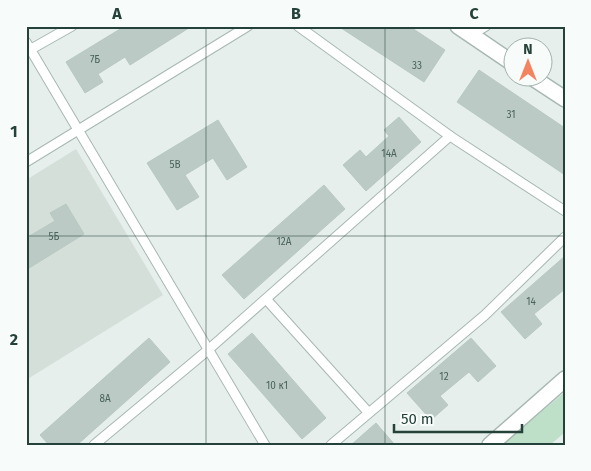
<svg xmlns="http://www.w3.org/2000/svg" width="591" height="471" font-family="'Fira Sans',sans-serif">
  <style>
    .built { fill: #d4dfda }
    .green { fill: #bfe0c8 }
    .building { fill: #bbcac4; stroke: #b8c9c2 }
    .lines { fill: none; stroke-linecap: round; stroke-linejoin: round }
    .service-casing { stroke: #a8b8b2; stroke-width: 11 }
    .minor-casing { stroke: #a8b8b2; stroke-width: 18 }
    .tertiary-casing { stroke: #a8b8b2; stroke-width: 18 }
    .service { stroke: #fff; stroke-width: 9 }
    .minor { stroke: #fff; stroke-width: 15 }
    .tertiary { stroke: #fff; stroke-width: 15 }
    .grid { fill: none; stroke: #24423a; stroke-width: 1; stroke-opacity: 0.55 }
    .labels { text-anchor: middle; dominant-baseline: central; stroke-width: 4.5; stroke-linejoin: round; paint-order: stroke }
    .number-label { font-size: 10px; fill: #4a645c }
    .neatline { fill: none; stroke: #24423a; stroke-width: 2 }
    .grid-label { font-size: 16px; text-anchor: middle; font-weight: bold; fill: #24423a }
  </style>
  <rect width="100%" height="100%" fill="#e6efeb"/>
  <path class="built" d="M76,149L163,295L26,380V180Z"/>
  <path class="green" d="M565,392V432L563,434L550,445H502Z"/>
  <g class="building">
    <path d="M125,26H192L130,65L125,57L98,74L103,82L85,93L66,62Z"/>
    <path d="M338,26H409L445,50L424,82Z"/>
    <path d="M479,70L565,128V175L457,102Z"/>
    <path d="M399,117L421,142L366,191L343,165L360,150L366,157L389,136L384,130Z"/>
    <path d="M218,120L247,167L227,180L213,158L185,175L199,197L177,210L147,163Z"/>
    <path d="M324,185L345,209L244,299L222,275Z"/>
    <path d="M66,204L84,234L26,270V238L55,221L50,213Z"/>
    <path d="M565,256V289L534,314L542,324L525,339L501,312Z"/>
    <path d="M252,333L326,418L302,439L228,354Z"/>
    <path d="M149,338L170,362L77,445H49L40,435Z"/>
    <path d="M471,338L496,366L478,382L469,372L440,396L448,405L431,420L407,393Z"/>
    <path d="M376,423L395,445H351Z"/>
  </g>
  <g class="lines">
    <g class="service-casing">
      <g id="service">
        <path d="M298,26L450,136"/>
        <path d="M471,35L486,26"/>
        <path d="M26,42L265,445"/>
        <path d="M26,52L72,26"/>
        <path d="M26,162L248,26"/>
        <path d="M266,299L368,412"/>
        <path d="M94,445L208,350L450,136L565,211"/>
        <path d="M331,445L485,315L565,237"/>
      </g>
    </g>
    <g class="minor-casing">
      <g id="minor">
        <path d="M458,26L514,64"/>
        <path d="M533,78L565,99"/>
      </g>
    </g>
    <g class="tertiary-casing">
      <path id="tertiary" d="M490,445L565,379"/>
    </g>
    <use href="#service" class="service"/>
    <use href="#minor" class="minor"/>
    <use href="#tertiary" class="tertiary"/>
  </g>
  <path class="grid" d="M206,26V445M385,26V445M26,236H565"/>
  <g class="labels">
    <g class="number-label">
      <text x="95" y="60">7Б</text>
      <text x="417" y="66">33</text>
      <text x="511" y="115">31</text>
      <text x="389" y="154">14А</text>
      <text x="175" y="165">5В</text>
      <text x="54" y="237">5Б</text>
      <text x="284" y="242">12А</text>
      <text x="531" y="302">14</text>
      <text x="444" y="377">12</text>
      <text x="277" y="386">10 к1</text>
      <text x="105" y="399">8А</text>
    </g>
  </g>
  <rect width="591" height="471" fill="none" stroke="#f7fbf9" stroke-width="55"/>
  <g transform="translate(528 62)"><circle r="24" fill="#f7fbf9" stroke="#a3b1ad"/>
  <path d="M0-4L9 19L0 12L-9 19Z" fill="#f4845f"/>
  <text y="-8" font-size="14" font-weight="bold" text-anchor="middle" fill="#24423a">N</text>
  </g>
  <path d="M394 424v8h128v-8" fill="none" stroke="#24423a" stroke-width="2.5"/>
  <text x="401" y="424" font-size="15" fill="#24423a" stroke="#f7fbf9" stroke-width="4" paint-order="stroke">50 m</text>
  <rect x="28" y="28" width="536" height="416" class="neatline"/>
  <g class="grid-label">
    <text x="117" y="19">A</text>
    <text x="296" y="19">B</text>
    <text x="474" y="19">C</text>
    <text x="14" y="137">1</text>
    <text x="14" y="345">2</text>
  </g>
</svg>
